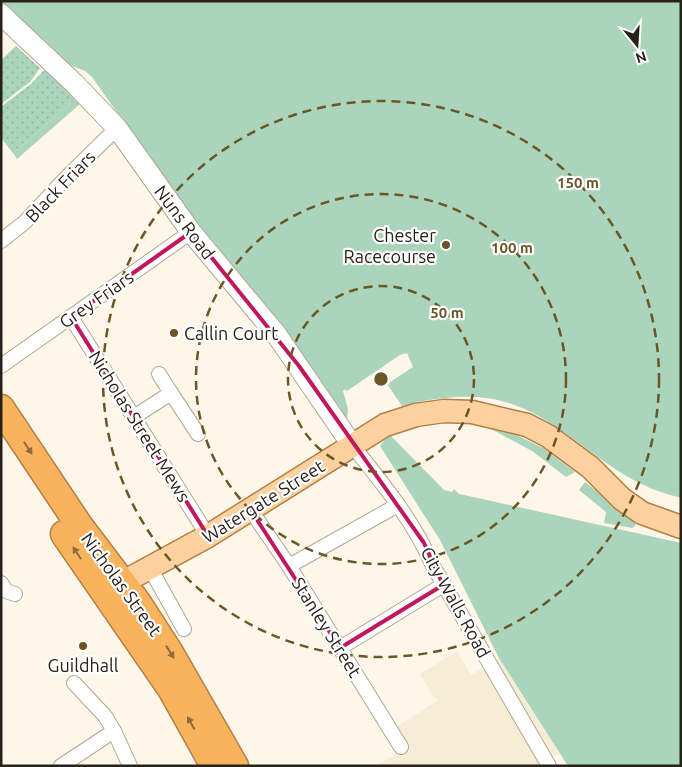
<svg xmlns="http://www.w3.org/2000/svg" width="682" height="767" font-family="Ubuntu,sans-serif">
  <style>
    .education { fill: #f6edd7 }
    .green { fill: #aad4bc }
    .garden { fill: url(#garden-dots) }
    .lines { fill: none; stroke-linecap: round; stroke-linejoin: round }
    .street-casing { stroke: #b2a691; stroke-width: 16 }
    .secondary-casing { stroke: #b2a691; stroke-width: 22 }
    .primary-casing { stroke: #b08046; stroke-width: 25 }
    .highway-casing { stroke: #b08046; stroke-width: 29 }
    .street { stroke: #fff; stroke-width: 14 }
    .secondary { stroke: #fff; stroke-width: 20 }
    .primary { stroke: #fcd19e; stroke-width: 22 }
    .highway { stroke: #fab35d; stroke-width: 26 }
    .oneway { fill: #906a3c }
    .marked { fill: none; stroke: #c2185b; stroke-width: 4; stroke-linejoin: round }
    .ring { fill: none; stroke: #6c5626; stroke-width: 2.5; stroke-dasharray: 9 6 }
    .poi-dot { fill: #6c5626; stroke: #fff; stroke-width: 2 }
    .labels { text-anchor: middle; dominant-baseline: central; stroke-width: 4.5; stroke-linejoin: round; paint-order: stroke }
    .street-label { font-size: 18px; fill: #27221a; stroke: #fff }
    .poi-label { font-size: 18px; fill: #27221a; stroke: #fff; text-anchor: end }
    .centre { fill: #6c5626; stroke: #fff; stroke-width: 2.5 }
    .ring-label { font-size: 15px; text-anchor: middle; font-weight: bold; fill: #6c5626; stroke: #fff; stroke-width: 4.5; stroke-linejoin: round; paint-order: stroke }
  </style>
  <defs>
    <pattern id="garden-dots" width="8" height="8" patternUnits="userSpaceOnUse" patternTransform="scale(1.25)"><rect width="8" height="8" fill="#aad4bc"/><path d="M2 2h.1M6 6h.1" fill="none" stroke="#92b6a1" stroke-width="1.8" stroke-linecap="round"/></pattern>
  </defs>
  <rect width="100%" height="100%" fill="#fef7e9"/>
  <path class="education" d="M389,434L444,490L681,543V766H568L560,753L538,766H377L396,754L384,734L439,700L434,698L420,674L457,651L471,675L499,658L440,540L380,446Z"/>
  <g class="green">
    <path d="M1,1H681V498C662,493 645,487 628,477C584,451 546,409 493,399C462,394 433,398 402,406L387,384L413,367L407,353L400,355L347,391L345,389L343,391L348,409L347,420L199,229L92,77L85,71L67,64L19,22Z"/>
    <path d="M75,100L80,104L17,159L13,153Z"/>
    <path d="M454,419L502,428L543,448L575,472L566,477L532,451L493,430Z"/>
    <path d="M389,434L444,490L452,492L454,489L459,494L681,543V766H568L499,658L440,540L380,446Z"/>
    <path d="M585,482L635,521V526L632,528L604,523L606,512L579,490Z"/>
  </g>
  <g class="garden">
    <path d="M16,46L40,68L30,82L1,104V60Z"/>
    <path d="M44,70L60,83L75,100L13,153L1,138V107L32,83Z"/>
  </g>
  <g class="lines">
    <g class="street-casing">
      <g id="street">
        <path d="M1,241L25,222L66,178L117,128"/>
        <path d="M71,317L208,536"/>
        <path d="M1,366L191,232"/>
        <path d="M171,393L198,434"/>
        <path d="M134,417L171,393L159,374"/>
        <path d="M352,445C382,483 414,521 433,566L549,766"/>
        <path d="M250,509L289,566L401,747"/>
        <path d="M289,566L398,505"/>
        <path d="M150,568L184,629"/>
        <path d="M1,583L6,591L15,594"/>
        <path d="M340,648L443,585"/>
        <path d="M74,683L105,716L114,731L130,766"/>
        <path d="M61,766L114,731"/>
      </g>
    </g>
    <g class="secondary-casing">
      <path id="secondary" d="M1,14L10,23L74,83L117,128L191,232L276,334L352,445"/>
    </g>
    <g class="primary-casing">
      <path id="primary" d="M107,591L208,536L385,425L416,415L444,411L472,412L527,425L548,436L590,467L622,499L642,513L681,527"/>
    </g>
    <g class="highway-casing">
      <g id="highway">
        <path d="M1,408L79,525L138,603L169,651L235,766"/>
        <path d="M64,534L171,689L214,766"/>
      </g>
    </g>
    <use href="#street" class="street"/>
    <use href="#secondary" class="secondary"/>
    <use href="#primary" class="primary"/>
    <use href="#highway" class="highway"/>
  </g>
  <defs><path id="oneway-solid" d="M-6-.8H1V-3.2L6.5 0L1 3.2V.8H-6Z" transform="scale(1.25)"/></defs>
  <g class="oneway">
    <use href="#oneway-solid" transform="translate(28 448) rotate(57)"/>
    <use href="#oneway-solid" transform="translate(77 553) rotate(-123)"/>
    <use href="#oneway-solid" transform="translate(170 652) rotate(58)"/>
    <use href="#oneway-solid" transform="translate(191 723) rotate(-119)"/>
  </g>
  <path class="marked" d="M191,232L299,366L424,543L443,585L340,648L250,509L208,536L71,317Z"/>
  <g class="ring">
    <circle cx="381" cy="379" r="93"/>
    <circle cx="381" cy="379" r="185"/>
    <circle cx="381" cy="379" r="278"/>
  </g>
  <g class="poi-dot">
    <circle cx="446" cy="245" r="5"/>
    <circle cx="174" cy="333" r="5"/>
    <circle cx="83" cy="646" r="5"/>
  </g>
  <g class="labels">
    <g class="street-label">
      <text transform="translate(60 186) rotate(-46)">Black Friars</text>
      <text transform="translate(185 222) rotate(53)">Nuns Road</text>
      <text transform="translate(96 299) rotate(-35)">Grey Friars</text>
      <text transform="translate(140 426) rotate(58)">Nicholas Street Mews</text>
      <text transform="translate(263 501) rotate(-32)">Watergate Street</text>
      <text transform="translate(122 584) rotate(54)">Nicholas Street</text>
      <text transform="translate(456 602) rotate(61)">City Walls Road</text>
      <text transform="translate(327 627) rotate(58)">Stanley Street</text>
    </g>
    <g class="poi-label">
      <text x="436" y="235">Chester<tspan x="436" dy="21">Racecourse</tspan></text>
      <text x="184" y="333" text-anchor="start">Callin Court</text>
      <text x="83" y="665" text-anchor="middle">Guildhall</text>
    </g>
  </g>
  <circle cx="381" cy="379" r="8" class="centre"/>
  <g class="ring-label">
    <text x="578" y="188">150 m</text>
    <text x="512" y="253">100 m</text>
    <text x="447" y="318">50 m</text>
  </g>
  <rect width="682" height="767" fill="none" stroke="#27221a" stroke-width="5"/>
  <g transform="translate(637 45) rotate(162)" stroke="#ffffff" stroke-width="4" paint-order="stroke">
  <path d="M0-4L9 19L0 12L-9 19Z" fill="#27221a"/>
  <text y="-8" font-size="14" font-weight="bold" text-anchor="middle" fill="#27221a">N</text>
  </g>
</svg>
